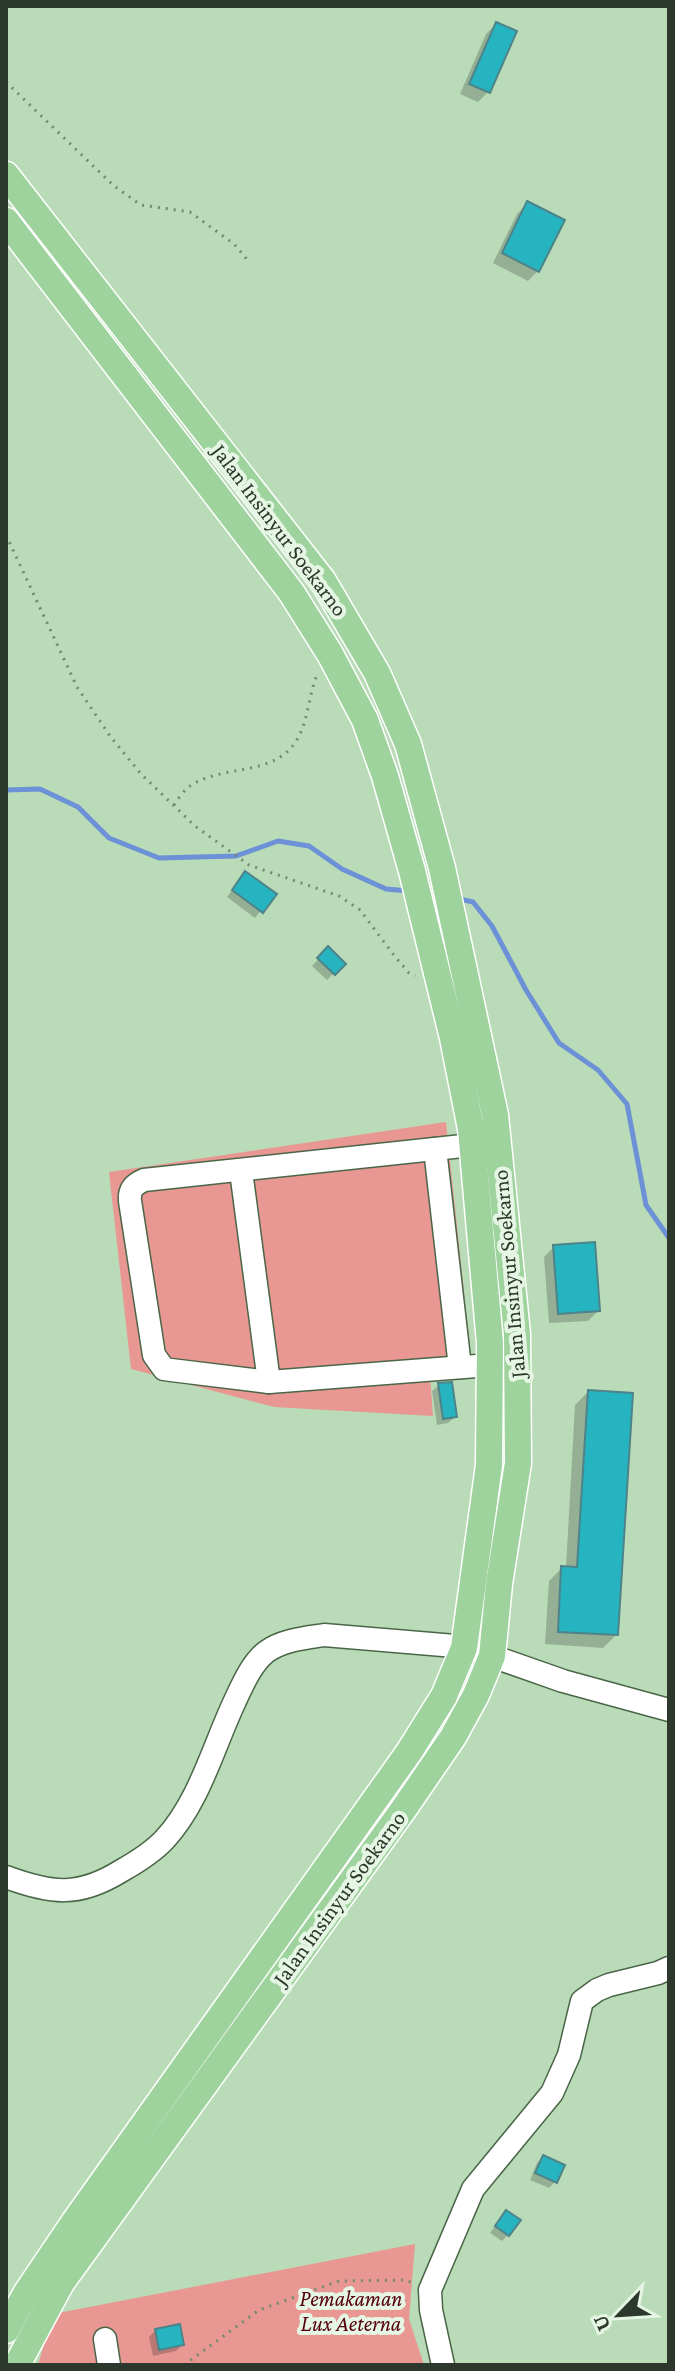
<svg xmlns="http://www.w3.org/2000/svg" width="675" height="2371" font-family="'Crimson Pro',serif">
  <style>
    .green { fill: #e89792 }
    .shadow { fill: #0003 }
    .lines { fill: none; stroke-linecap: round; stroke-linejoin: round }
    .stream { stroke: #6d91d7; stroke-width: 5 }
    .building { fill: #26b5c0; stroke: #4d8389; stroke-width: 2 }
    .minor-casing { stroke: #4a6648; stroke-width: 25 }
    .major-casing { stroke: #fff; stroke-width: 29 }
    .path { stroke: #738a72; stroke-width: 3; stroke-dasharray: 2 6; stroke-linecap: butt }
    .minor { stroke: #fff; stroke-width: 22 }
    .major { stroke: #9fd39e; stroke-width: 26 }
    .labels { text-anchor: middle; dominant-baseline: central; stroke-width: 8; stroke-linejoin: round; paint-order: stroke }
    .street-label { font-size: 22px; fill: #2b382b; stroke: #e6f6e5 }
    .park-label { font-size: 22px; font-style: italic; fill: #55000a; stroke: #e6f6e5 }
  </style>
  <rect width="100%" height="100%" fill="#badbb8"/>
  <g class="green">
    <path d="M446,1122L471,1358L429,1361L433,1416L274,1407L131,1369L109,1172Z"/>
    <path d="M415,2244L409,2319L424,2365H38L53,2314Z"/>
  </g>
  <g class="shadow">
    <path d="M496,24L488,92L478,102L460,94L486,34Z"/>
    <path d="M527,204L538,271L528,281L493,263L517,214Z"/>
    <path d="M239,880L274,894L255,918L227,897Z"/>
    <path d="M328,949L343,964L327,980L312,966Z"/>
    <path d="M554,1247L598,1311L588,1321L549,1323L544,1257Z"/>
    <path d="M439,1385L455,1417L448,1423L437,1425L432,1391Z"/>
    <path d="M588,1392L616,1635L603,1648L545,1644L549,1581L562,1568H566L575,1405Z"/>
    <path d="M544,2157L555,2182L549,2188L530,2180L537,2163Z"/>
    <path d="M500,2219L508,2235L502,2241L490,2233Z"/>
    <path d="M156,2330L182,2345L176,2351L153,2356L149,2337Z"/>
  </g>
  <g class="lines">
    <g class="stream">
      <path d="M6,790L40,789L78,807L109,838L159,858L236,856L278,841L309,846L342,869L386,889L409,891"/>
      <path d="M459,899L473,902L492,926L526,990L559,1043L598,1070L627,1104L646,1205L669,1238"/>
    </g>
  </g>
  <g class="building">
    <path d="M496,22L517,31L490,93L469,84Z"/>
    <path d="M527,201L565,220L539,272L502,253Z"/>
    <path d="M245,871L277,894L263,913L232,890Z"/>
    <path d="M328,946L346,964L335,975L317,958Z"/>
    <path d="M595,1242L600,1311L558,1314L553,1245Z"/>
    <path d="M452,1382L457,1417L443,1419L438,1383Z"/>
    <path d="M588,1390L633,1393L618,1635L558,1632L561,1566L577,1567Z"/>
    <path d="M543,2155L565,2165L557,2183L535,2173Z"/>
    <path d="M506,2210L521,2220L509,2236L495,2226Z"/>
    <path d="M180,2324L184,2345L159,2350L155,2329Z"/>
  </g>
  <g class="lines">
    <g class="minor-casing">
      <g id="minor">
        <path d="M472,1145L144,1180C133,1185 129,1190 130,1201L154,1355L164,1369L171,1370L269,1382L490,1365"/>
        <path d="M435,1149L460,1367"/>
        <path d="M241,1171L269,1382"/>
        <path d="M6,1877C52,1894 79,1897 121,1871C137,1862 153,1852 165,1839C199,1802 213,1748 234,1703C242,1686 251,1664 266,1652C282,1640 305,1638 324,1635L455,1646L486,1654L563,1681L669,1710"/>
        <path d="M105,2339L109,2365"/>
        <path d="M443,2365L431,2310L430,2290L473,2189L552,2093L569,2055L582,2001L597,1990L609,1985L658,1973L669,1968"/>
      </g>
    </g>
    <g class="major-casing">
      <g id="major">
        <path d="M6,175L323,581L377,673L408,744L442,868L495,1115L517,1334L518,1463L499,1584L492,1656L476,1695L453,1737L403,1810L61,2283L17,2365"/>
        <path d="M6,221L291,592L330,654L365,720L385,776L412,871L453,1038L471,1129L490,1343L489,1465L464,1648L444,1696L409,1752L75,2221L27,2292L6,2330"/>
      </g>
    </g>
    <g class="path">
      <path d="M6,82L114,186L141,205L190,212L234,244L250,263"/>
      <path d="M6,535L77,687L110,736L141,774L195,826L249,865L339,896L360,910L393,954L409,973L415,976"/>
      <path d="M174,805C178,799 184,790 190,786C222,764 274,777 296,741C309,721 308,696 317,675"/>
      <path d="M184,2365L259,2310L339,2281L405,2280L413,2283"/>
    </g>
    <use href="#minor" class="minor"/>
    <use href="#major" class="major"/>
  </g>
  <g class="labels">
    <g class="street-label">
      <text transform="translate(280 530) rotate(53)">Jalan Insinyur Soekarno</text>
      <text transform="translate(509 1274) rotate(-95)">Jalan Insinyur Soekarno</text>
      <text transform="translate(339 1898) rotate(-54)">Jalan Insinyur Soekarno</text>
    </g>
    <g class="park-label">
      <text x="351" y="2298">Pemakaman<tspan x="351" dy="25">Lux Aeterna</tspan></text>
    </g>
  </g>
  <rect width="675" height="2371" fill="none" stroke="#2b382b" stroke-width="16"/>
  <g transform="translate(619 2315) rotate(245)" stroke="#e6f6e5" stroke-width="6" paint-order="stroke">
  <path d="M0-6L14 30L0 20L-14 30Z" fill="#2b382b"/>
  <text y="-12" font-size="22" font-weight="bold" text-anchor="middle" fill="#2b382b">U</text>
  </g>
</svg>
